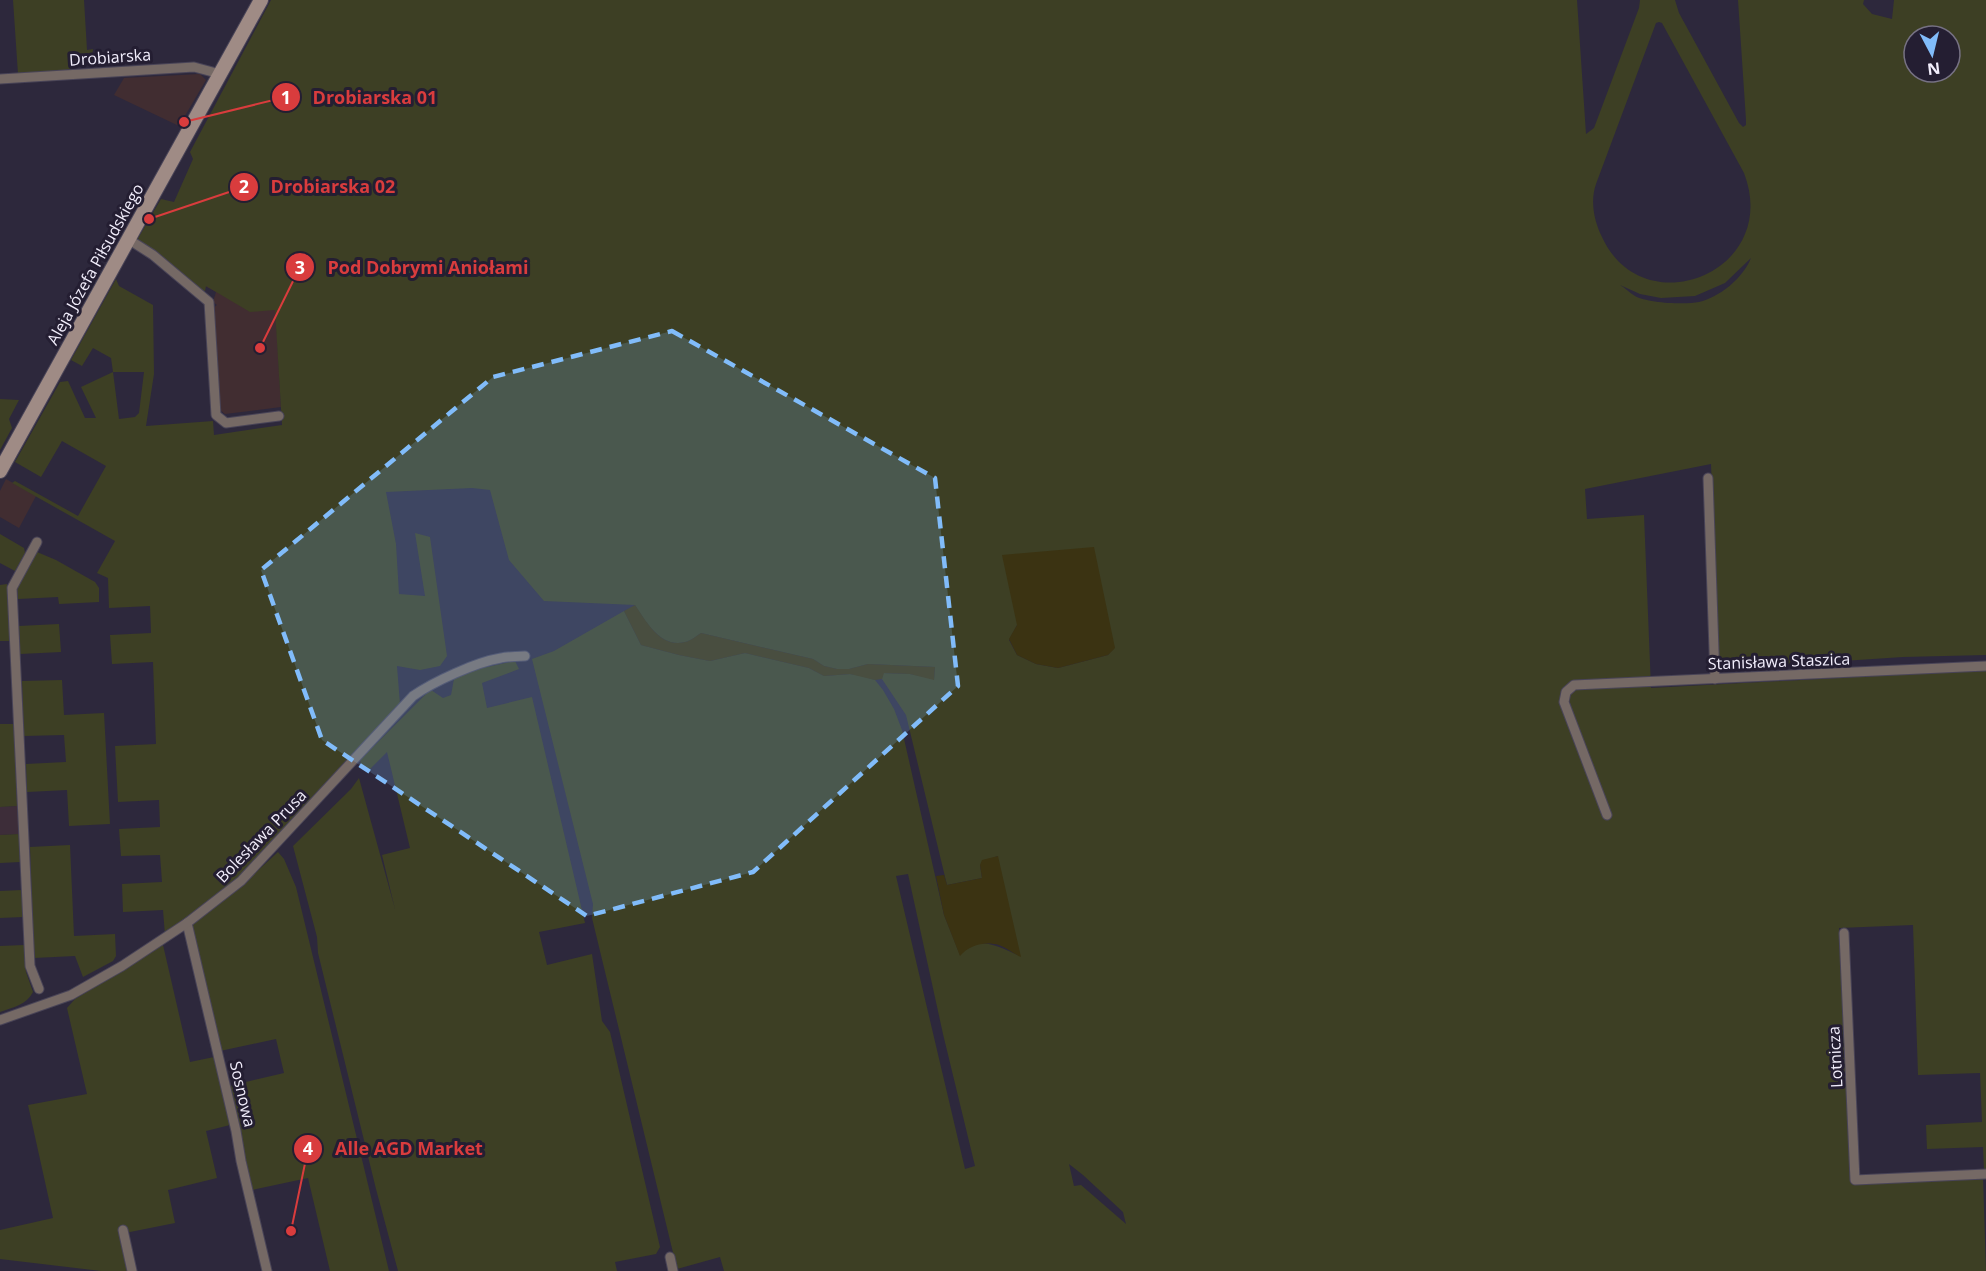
<svg xmlns="http://www.w3.org/2000/svg" width="1986" height="1271" font-family="'Open Sans',sans-serif">
  <style>
    .commercial { fill: #412d31 }
    .education { fill: #3d2d39 }
    .green { fill: #3d3f24; fill-rule: evenodd }
    .sand { fill: #3b3312 }
    .lines { fill: none; stroke-linecap: round; stroke-linejoin: round }
    .minor-casing { stroke: #494457; stroke-width: 11 }
    .secondary-casing { stroke: #494457; stroke-width: 16 }
    .minor { stroke: #756965; stroke-width: 9 }
    .secondary { stroke: #9f8b85; stroke-width: 14 }
    .marked { fill: #81bcfa; fill-opacity: 0.2; stroke: #81bcfa; stroke-width: 4.5; stroke-dasharray: 12 8; stroke-linejoin: round }
    .labels { text-anchor: middle; dominant-baseline: central; stroke-width: 6; stroke-linejoin: round; paint-order: stroke }
    .street-label { font-size: 16px; fill: #f2eefc; stroke: #241e32 }
    .leader { fill: none; stroke: #d93c3d; stroke-width: 2 }
    .callout-dot { fill: #d93c3d; stroke: #241e32; stroke-width: 2 }
    .mark-label { font-size: 18px; text-anchor: middle; font-weight: bold; fill: #fff }
    .callout-label { font-size: 18px; text-anchor: middle; font-weight: bold; fill: #d93c3d; stroke: #241e32; stroke-width: 6; stroke-linejoin: round; paint-order: stroke }
  </style>
  <rect width="100%" height="100%" fill="#2d283c"/>
  <g class="commercial">
    <path d="M200,74L206,80L179,126L114,95L124,78Z"/>
    <path d="M272,248L281,407L225,414L219,409L213,308L217,305L213,302L216,292L205,286Z"/>
    <path d="M6,479L36,496L19,528L0,517V491Z"/>
  </g>
  <path class="education" d="M17,806L19,834L0,835V807Z"/>
  <g class="green">
    <path d="M13,0H84L87,50L93,49L92,57C71,75 44,72 18,74Z"/>
    <path d="M271,0H1577L1586,134L1594,128L1639,8L1640,0H1675L1679,13L1739,123L1743,127L1746,125V120L1738,0H1864L1863,4L1872,14L1892,19L1894,0H1986V655L1903,657L1719,669L1711,464L1585,489L1587,519L1644,515L1651,688L1986,670V1171H1984L1983,1147L1927,1149L1926,1125L1982,1122L1980,1073L1918,1075L1913,925L1839,928L1853,1181L1983,1177L1986,1271H724L720,1257L677,1269L592,918L593,904L532,659L554,651L624,611L641,645L679,655L710,661L745,653L809,668L824,676L850,674L862,676L875,680L883,690L894,709L902,730L944,915L960,955C980,933 1000,948 1020,956L997,856L980,865L982,878L947,885L906,715L882,679L883,673L910,674L934,679L935,667L868,664L849,669H837L824,666L813,659L701,633C696,636 691,641 685,642C662,649 645,621 635,605L544,601L509,560L490,490L472,488L386,492L396,544L399,594L425,596L415,533L430,537L447,656L440,666L420,670L397,666L400,704L242,875L165,935L163,910L123,912L122,884L162,882L160,855L121,856L119,829L160,827L159,800L118,802L115,746L156,744L153,662L112,664L110,635L151,633L150,606L109,608L108,578L97,573L115,541L12,483L15,481L78,516L106,466L62,441L41,477L15,462L60,382L68,381L85,418H96L81,387L113,372L111,358L93,348L82,366L71,360L116,279L119,286L153,305L154,374L146,426L213,421L214,435L282,425L275,310L250,312L206,286L205,291L201,290L137,240L161,199L174,202L193,159L190,152ZM1659,22L1662,23L1744,173C1782,272 1643,327 1602,237C1594,221 1590,201 1596,184L1656,23ZM1914,36H1950V72H1914ZM1751,258C1743,278 1720,297 1699,302C1685,305 1647,303 1635,296C1630,293 1625,288 1620,285L1640,294L1661,298L1695,296L1725,283ZM113,372H144L139,413L135,417L119,419ZM1017,625L1115,647L1108,655L1058,668L1036,664L1017,655L1009,640ZM908,874L943,1034L975,1166L965,1169L896,876ZM1069,1164L1083,1175L1123,1212L1126,1224L1081,1185L1074,1186Z"/>
    <path d="M0,399L19,400L9,419L12,428L0,450Z"/>
    <path d="M0,534L24,548L25,553L15,571L0,563Z"/>
    <path d="M37,552L56,560L95,582L99,588V602L59,604L58,597L18,599L17,587Z"/>
    <path d="M7,584L10,641H0V585Z"/>
    <path d="M59,624L61,652L20,654L19,626Z"/>
    <path d="M515,661L519,669L482,683L487,708L532,697L585,923L539,932L547,965L592,954L602,1021L610,1032L660,1247L656,1254L615,1262L617,1271H398L376,1189L318,953L317,937L293,846L351,789L359,778L395,909L382,855L410,848L387,752L368,771L362,769L360,760L429,691L431,690L443,698L451,695L454,679L478,669Z"/>
    <path d="M62,680L64,715L104,713L110,824L69,826L67,790L27,792L26,764L66,762L64,735L24,736L22,681Z"/>
    <path d="M0,724H14L17,806L0,807Z"/>
    <path d="M19,834L20,862L0,863V835Z"/>
    <path d="M70,845L74,936L115,934L116,956L113,961L83,977L75,956L34,958L30,847Z"/>
    <path d="M278,852L284,859L296,887L389,1271H330L308,1178L252,1190L229,1086L284,1073L276,1039L220,1051L191,925L241,886Z"/>
    <path d="M22,890L23,917L0,918V891Z"/>
    <path d="M24,945L26,972L33,992C26,1005 14,1007 0,1012V946Z"/>
    <path d="M163,945L190,1062L214,1057L230,1125L206,1131L217,1178L168,1190L175,1223L130,1232L120,1238L127,1271H101L0,1259V1230L53,1218L28,1105L87,1094L67,1008L75,999Z"/>
  </g>
  <g class="sand">
    <path d="M1094,547L1115,648L1108,655L1058,668L1036,664L1017,655L1009,639L1017,625L1002,555Z"/>
    <path d="M635,605C646,621 661,649 685,642C691,641 696,636 701,633L813,659L824,666L837,669H849L868,664L935,667L934,680L910,674L884,673L882,679L875,680L850,674L824,676L809,668L745,653L710,661L679,655L641,645L624,611Z"/>
    <path d="M998,856L1021,957C1014,954 1007,948 999,945C985,941 969,945 960,956L944,915L936,876L944,875L947,885L982,878L980,865L982,860Z"/>
  </g>
  <g class="lines">
    <g class="minor-casing">
      <g id="minor">
        <path d="M0,79L194,67L220,74"/>
        <path d="M128,239L153,255L209,302L216,415L226,423L279,416"/>
        <path d="M1708,478L1715,679"/>
        <path d="M37,542L12,588L30,966L39,989"/>
        <path d="M1607,815L1564,702L1566,692L1574,685L1986,666"/>
        <path d="M187,923L236,1131L241,1161L267,1271"/>
        <path d="M1844,933L1855,1180L1986,1174"/>
        <path d="M0,1020L71,995L122,966L187,923L241,881L413,696C433,682 476,662 501,658C508,656 517,657 525,656"/>
        <path d="M123,1230L132,1271"/>
        <path d="M670,1257L673,1271"/>
      </g>
    </g>
    <g class="secondary-casing">
      <path id="secondary" d="M0,471L261,0"/>
    </g>
    <use href="#minor" class="minor"/>
    <use href="#secondary" class="secondary"/>
  </g>
  <path class="marked" d="M672,331L935,478L958,686L753,872L587,916L322,740L261,570L493,377Z"/>
  <g class="labels">
    <g class="street-label">
      <text transform="translate(110 57) rotate(-4)">Drobiarska</text>
      <text transform="translate(95 264) rotate(-61)">Aleja Józefa Piłsudskiego</text>
      <text transform="translate(1779 661) rotate(-2)">Stanisława Staszica</text>
      <text transform="translate(261 836) rotate(-46)">Bolesława Prusa</text>
      <text transform="translate(1835 1057) rotate(-93)">Lotnicza</text>
      <text transform="translate(243 1094) rotate(77)">Sosnowa</text>
    </g>
  </g>
  <path class="leader" d="M184 122L286 97M149 219L244 187M260 348L300 267M291 1231L308 1149"/>
  <g class="callout-dot">
    <circle cx="184" cy="122" r="6"/>
    <circle cx="149" cy="219" r="6"/>
    <circle cx="260" cy="348" r="6"/>
    <circle cx="291" cy="1231" r="6"/>
    <circle cx="286" cy="97" r="15"/>
    <circle cx="244" cy="187" r="15"/>
    <circle cx="300" cy="267" r="15"/>
    <circle cx="308" cy="1149" r="15"/>
  </g>
  <g class="mark-label">
    <text x="286" y="104">1</text>
    <text x="244" y="193">2</text>
    <text x="300" y="274">3</text>
    <text x="308" y="1155">4</text>
  </g>
  <g class="callout-label">
    <text x="375" y="104">Drobiarska 01</text>
    <text x="333" y="193">Drobiarska 02</text>
    <text x="428" y="274">Pod Dobrymi Aniołami</text>
    <text x="409" y="1155">Alle AGD Market</text>
  </g>
  <g transform="translate(1932 54) rotate(173)"><circle r="28" fill="#241e32" stroke="#767183" stroke-width="1.5"/>
  <path d="M0-4.5L10 22L0 15L-10 22Z" fill="#81bcfa"/>
  <text y="-9" font-size="16" font-weight="bold" text-anchor="middle" fill="#f2eefc">N</text>
  </g>
</svg>
